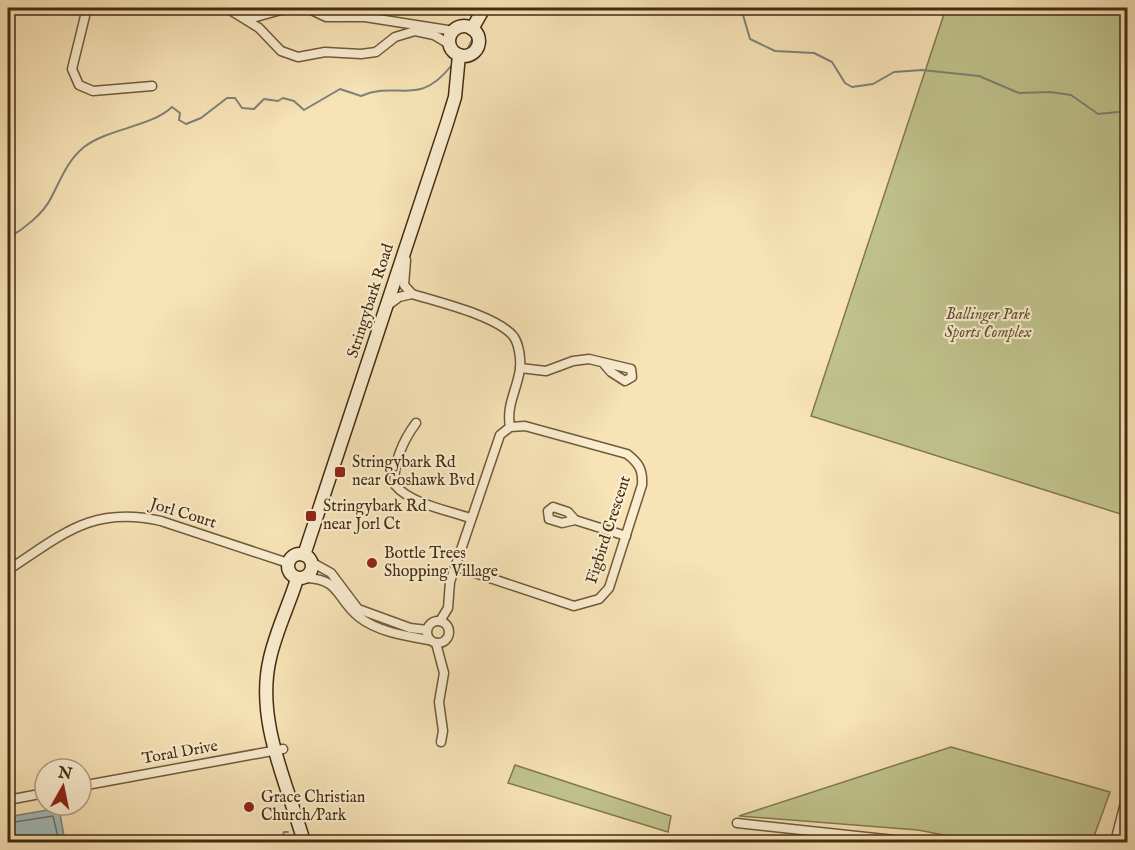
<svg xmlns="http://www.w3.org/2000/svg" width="1135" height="850" font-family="'IM FELL English',serif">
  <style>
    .green { fill: #c0c38c; stroke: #82784e; stroke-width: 1.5 }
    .water { fill: #a2bbb9; stroke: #7c8276; stroke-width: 1.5 }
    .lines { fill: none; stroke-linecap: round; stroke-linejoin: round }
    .shore { stroke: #727465; stroke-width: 1.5 }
    .stream { stroke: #7c8276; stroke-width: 2 }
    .street-casing { stroke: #705a3a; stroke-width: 11 }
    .secondary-casing { stroke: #432c11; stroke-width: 15 }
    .street { stroke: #faedd0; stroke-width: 8 }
    .secondary { stroke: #faedd0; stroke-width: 12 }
    .poi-dot { fill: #8f2418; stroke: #faedd0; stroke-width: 2 }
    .labels { text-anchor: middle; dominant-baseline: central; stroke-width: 4.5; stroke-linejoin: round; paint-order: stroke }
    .street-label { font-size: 16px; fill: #432c11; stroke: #faedd0 }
    .park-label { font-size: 16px; font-style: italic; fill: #625230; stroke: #faedd0 }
    .poi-label { font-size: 16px; fill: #432c11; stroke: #faedd0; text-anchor: start }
  </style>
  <rect width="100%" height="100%" fill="#f7e3b6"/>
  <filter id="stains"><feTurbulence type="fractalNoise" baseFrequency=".00333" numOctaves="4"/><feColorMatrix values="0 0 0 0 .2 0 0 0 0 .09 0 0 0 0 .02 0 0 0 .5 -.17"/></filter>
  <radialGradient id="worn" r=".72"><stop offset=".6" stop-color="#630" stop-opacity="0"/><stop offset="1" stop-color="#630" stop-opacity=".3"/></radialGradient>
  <g class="green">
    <path d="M946,8H1127V516L811,416Z"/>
    <path d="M951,747L1110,792L1092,842H980L918,830L739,816Z"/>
    <path d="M515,765L671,816L668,832L508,783Z"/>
  </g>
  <path class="water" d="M59,808L65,842H8V817Z"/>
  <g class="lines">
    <path class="shore" d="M8,823L53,816L59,842"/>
    <g class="stream">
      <path d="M741,8L750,39L775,51L814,53L832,62L845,83L852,87L873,84L894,72L922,70L979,76L1019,93L1050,92L1071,95L1098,114L1128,111"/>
      <path d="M468,48L472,40"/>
      <path d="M8,238C24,229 43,214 51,198C61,179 67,161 84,147C109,128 151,127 172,107L180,113L179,120L186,124L201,118L227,98H235L242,108L254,109L264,99L278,101L283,98L294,101L304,110L340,89L361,96C398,80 418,108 451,66"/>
      <path d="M281,842L284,832H288"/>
    </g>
    <g class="street-casing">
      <g id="street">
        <path d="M87,8L72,69L79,85L93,91L152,86"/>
        <path d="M227,8L259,28L281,51L298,57L325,52L361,54L376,52L395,37L415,31L434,35L449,44"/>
        <path d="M243,16L256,17L288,8H307L326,17H365L454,31"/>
        <path d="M406,260L404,285L412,294C438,302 498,316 514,337C519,345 521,359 520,369C517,390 506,405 510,427"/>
        <path d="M387,306L399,297L412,294"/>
        <path d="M520,368L546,371L573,361L589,359L631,369L632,377L625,381L611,372L604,364"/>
        <path d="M416,423C404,439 392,464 395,485C411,504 447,510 470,518"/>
        <path d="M575,520L568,512L553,507L548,511L549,519L562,523L575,520L626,536"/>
        <path d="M313,563L331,573L358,609L410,628L427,630"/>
        <path d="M8,570C62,535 92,505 161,521L288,563"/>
        <path d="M306,578C341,579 336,599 359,617C378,632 406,636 429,640"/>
        <circle cx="438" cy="632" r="11"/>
        <path d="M440,621L448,608L450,582L500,435L510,427L525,426L627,454C639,463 643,470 642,485L609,588L599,599L574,606L457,567"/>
        <path d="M436,643L444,673L439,702L443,731L441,742"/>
        <path d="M81,786L283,749"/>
        <path d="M8,800L45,793"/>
        <path d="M737,823L913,842"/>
        <path d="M1115,842L1128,791"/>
      </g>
    </g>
    <g class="secondary-casing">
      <g id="secondary">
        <circle cx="464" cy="41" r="15"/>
        <path d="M472,29L484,8"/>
        <circle cx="300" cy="566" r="12"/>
        <path d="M304,555L447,123L455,97L459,55"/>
        <path d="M297,579C289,605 276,631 270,658C255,720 287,783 304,842"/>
      </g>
    </g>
    <use href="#street" class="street"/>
    <use href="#secondary" class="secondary"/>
  </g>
  <g class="poi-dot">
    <rect x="334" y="466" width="12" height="12" rx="3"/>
    <rect x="305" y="510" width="12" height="12" rx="3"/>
    <circle cx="372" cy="563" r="6"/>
    <circle cx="249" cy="807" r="6"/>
  </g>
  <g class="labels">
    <g class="street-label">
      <text transform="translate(371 301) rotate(-72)">Stringybark Road</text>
      <text transform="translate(183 514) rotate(17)">Jorl Court</text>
      <text transform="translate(609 530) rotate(-72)">Figbird Crescent</text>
      <text transform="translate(180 753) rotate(-10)">Toral Drive</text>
    </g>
    <g class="park-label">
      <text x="988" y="315">Ballinger Park<tspan x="988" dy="18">Sports Complex</tspan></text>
    </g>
    <g class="poi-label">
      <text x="352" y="463">Stringybark Rd<tspan x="352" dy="18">near Goshawk Bvd</tspan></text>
      <text x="323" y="507">Stringybark Rd<tspan x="323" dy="18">near Jorl Ct</tspan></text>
      <text x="384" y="554">Bottle Trees<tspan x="384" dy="18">Shopping Village</tspan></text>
      <text x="261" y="798">Grace Christian<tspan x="261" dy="18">Church/Park</tspan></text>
    </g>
  </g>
  <rect width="1135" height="850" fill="none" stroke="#f7e3b6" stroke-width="30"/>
  <rect x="9" y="9" width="1117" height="832" fill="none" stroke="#432c11" stroke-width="3"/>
  <rect x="15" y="15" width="1105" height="820" fill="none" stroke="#432c11" stroke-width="1.5"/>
  <g transform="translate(63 787) rotate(9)"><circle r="28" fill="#faedd0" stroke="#b1a084" stroke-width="1.5"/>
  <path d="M0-4.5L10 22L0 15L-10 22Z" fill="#8f2418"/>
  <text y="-9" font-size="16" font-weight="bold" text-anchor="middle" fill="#432c11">N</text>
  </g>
  <rect width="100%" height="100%" filter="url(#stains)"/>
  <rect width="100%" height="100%" fill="url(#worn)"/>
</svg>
